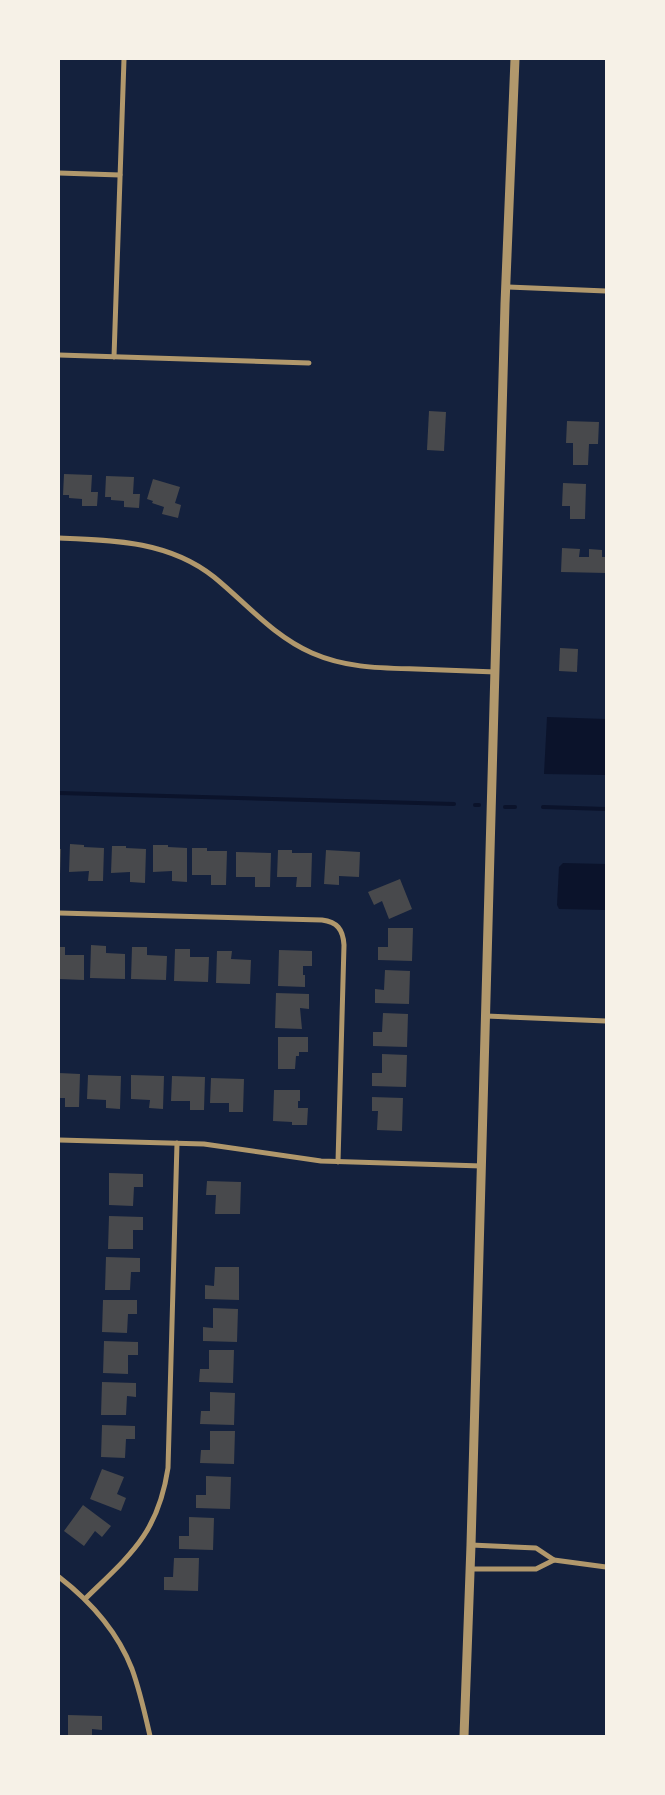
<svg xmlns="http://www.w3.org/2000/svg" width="665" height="1795" font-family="'Open Sans',sans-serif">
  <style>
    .water { fill: #0b132b }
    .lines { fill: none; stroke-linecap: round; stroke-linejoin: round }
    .stream { stroke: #0b132b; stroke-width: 4 }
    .building { fill: #48494c }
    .minor { stroke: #b1986c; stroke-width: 5 }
    .tertiary { stroke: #b1986c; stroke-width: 9 }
  </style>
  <rect width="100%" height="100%" fill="#14213d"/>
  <g class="water">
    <path d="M547,717L606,719V775L544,774Z"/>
    <path d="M563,863L606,864V910L559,909L557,905L559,867Z"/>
  </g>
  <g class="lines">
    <g class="stream">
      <path d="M59,793L454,804"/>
      <path d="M475,805H479"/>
      <path d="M505,807H515"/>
      <path d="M543,807L606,809"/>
    </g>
  </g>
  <g class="building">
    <path d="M429,411L446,412L444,451L427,450Z"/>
    <path d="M567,421L599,422L598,444H589L588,465H573V443H566Z"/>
    <path d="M64,474L92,475L91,492H98L97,506H82V499L69,498V495H63Z"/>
    <path d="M106,476L134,477L133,494H140L139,508L124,507V501L111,500V497H105Z"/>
    <path d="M153,479L180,487L175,503L181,505L178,518L162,514L164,507L152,503L153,501L147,499Z"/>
    <path d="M563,483L586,484L585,519H570V506H562Z"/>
    <path d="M562,548L580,549L579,557H589V549L602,550V557H606V573L561,572Z"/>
    <path d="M560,648L578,649L577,672L559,671Z"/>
    <path d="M70,844L84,845V847L104,848L103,881H88L89,871L69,872Z"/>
    <path d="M153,845H168V847L187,848V882L172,881V871L153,872Z"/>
    <path d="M112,846H126V848L146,849L145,883L130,882V872L111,873Z"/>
    <path d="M192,848H207V851H227L226,885H211V875H192Z"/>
    <path d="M59,849H61L60,875H59Z"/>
    <path d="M278,850H292V853H312L311,887H296L297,877H277Z"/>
    <path d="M326,850L360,852L359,877L339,876V885L324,884Z"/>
    <path d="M236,852L271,853L270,887H255V877H236Z"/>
    <path d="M400,879L412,909L389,919L382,901L374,905L368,892Z"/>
    <path d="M388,928H413L412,961L378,960V947H388Z"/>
    <path d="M91,945L106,946V953L125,954V979L90,978Z"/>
    <path d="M59,947H65V955H84V980L59,979Z"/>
    <path d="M132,947H147V955L167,956L166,980L131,979Z"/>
    <path d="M175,949H190V957H209L208,982L174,981Z"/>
    <path d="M279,950L312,951V966H303V975H305V987L278,986Z"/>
    <path d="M217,951H232L231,959L251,960L250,984L216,983Z"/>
    <path d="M385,970L410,971L409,1004L375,1003V989L384,990Z"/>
    <path d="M276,993L309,994V1009L300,1008L302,1029L275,1028Z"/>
    <path d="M383,1013L408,1014L407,1047L373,1046V1032H382Z"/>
    <path d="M278,1037H308V1052H299V1056H296L295,1069H278Z"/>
    <path d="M382,1054L407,1055L406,1087L372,1086V1073H382Z"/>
    <path d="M59,1073L80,1074L79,1107H65V1098H59Z"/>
    <path d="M88,1075L121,1076L120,1109L106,1108V1100L87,1099Z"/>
    <path d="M131,1075L164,1076L163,1109L149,1108L150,1100L131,1099Z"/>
    <path d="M172,1076L205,1077L204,1110H190V1101H171Z"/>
    <path d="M211,1078L244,1079L243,1112H229V1103H210Z"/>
    <path d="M274,1090H300V1101H298V1108H308L307,1125H292V1122L273,1121Z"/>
    <path d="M372,1097L403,1098L402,1131L377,1130L378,1111H372Z"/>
    <path d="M109,1173L143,1174V1187H134L133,1206L109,1205Z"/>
    <path d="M207,1181L241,1182L240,1214H215L216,1195H206Z"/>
    <path d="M109,1216L143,1217V1230H133V1249H108Z"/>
    <path d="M106,1257L140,1258V1272H131L130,1290H105Z"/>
    <path d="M215,1267H239V1300L205,1299V1285L214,1286Z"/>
    <path d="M103,1300H137V1314H128L127,1333L102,1332Z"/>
    <path d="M213,1308L238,1309L237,1342L203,1341V1327L213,1328Z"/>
    <path d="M104,1341L138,1342V1355H128V1374L103,1373Z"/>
    <path d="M209,1350H234L233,1383L199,1382L200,1369H209Z"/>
    <path d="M102,1382L136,1383V1397L127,1396L126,1415H101Z"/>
    <path d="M210,1392L235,1393L234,1425L200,1424L201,1411H210Z"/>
    <path d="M102,1425L135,1426V1439H126L125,1458L101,1457Z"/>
    <path d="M210,1431H235L234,1464L200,1463L201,1450H210Z"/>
    <path d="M102,1469L124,1477L117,1494L126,1498L121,1511L90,1499Z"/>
    <path d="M206,1476L231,1477L230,1509L196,1508V1495H206Z"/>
    <path d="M83,1505L111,1526L102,1537L95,1531L84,1546L64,1531Z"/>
    <path d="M189,1517L214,1518L213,1550L179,1549V1536H189Z"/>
    <path d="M174,1558H199L198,1591L164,1590V1577H173Z"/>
    <path d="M68,1715L102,1716V1730L92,1729V1736H68Z"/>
  </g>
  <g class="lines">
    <g class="minor">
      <path d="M59,173L120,175"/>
      <path d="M506,287L606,291"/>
      <path d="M59,355L309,363"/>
      <path d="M114,357L124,59"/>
      <path d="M59,538C113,540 169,541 214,577C246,603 273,636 312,653C346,668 380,668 416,669C443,670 469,671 496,672"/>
      <path d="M59,913L322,920C337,922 343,929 344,945L338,1162"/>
      <path d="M486,1016L606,1021"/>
      <path d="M59,1140L204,1144L321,1161L482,1166"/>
      <path d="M471,1545L536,1548L554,1560L606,1567"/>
      <path d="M470,1569H536L554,1560"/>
      <path d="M59,1577C90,1601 118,1633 132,1669C140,1691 145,1714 150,1736"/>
      <path d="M85,1599C130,1555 158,1534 168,1468L177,1143"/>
    </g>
    <path class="tertiary" d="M464,1736L471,1545L505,304L515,59"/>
  </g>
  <rect width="665" height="1795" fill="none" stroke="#f6f1e7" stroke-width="120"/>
</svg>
